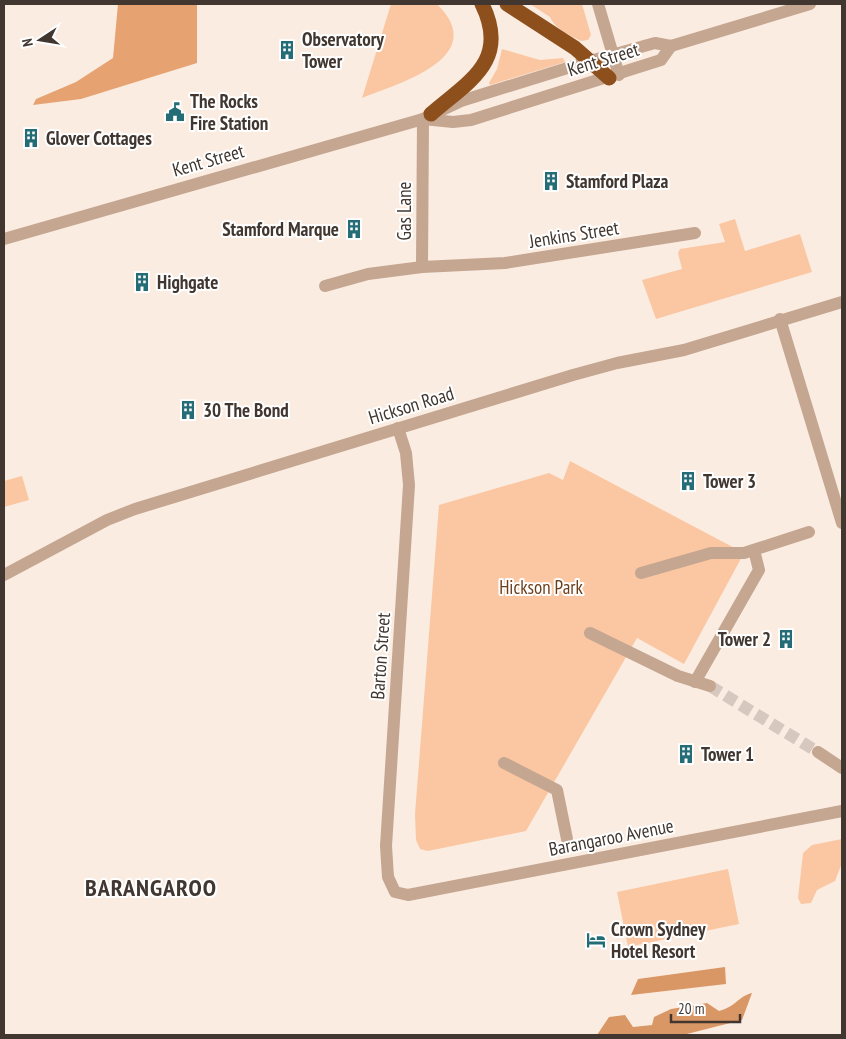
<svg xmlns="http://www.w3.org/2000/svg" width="846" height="1039" font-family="'PT Sans Narrow',sans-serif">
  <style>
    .green { fill: #fbc7a2 }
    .forest { fill: #e6a271 }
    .water { fill: #da9766 }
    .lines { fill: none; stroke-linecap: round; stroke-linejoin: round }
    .pedestrian-tunnel { stroke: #d6c8be; stroke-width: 12; stroke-dasharray: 12 6; stroke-linecap: butt }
    .pedestrian { stroke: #c4a691; stroke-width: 12 }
    .minor { stroke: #c4a691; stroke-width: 12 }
    .tertiary { stroke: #c4a691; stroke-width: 12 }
    .motorway { stroke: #8d501c; stroke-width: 15 }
    .labels { text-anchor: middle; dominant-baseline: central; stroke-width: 4; stroke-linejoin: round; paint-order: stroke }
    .poi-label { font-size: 19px; font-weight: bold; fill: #413730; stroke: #fff; text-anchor: start }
    .street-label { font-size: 19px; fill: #413730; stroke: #fff }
    .park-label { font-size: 19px; fill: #6b3e1a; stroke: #fff }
    .district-label { font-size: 24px; font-weight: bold; letter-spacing: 1px; fill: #413730; stroke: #fff }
  </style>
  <rect width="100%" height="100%" fill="#fbece1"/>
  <g class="green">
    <path d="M391,4H437C491,57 400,83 362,98Z"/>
    <path d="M530,4H582L591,35L588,40L581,41C571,36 554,28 550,17Z"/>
    <path d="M502,49L540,60L563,58L565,62L490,85L489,83L497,69Z"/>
    <path d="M735,219L745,251L800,234L812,272L656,319L642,280L682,269L678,253L680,249L725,242L719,224Z"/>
    <path d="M570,461L744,553L684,664L637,638L526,831L428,851L420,849L416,840L415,814L439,505L549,473L563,480Z"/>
    <path d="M22,476L29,500L4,507V481Z"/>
    <path d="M842,839V863L835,881L817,890L811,903L801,904L798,898L803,853L812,845Z"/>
    <path d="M728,869L739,924L628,947L617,892Z"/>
  </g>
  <path class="forest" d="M118,4H197V63L81,99L33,105L36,99L76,82L113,58Z"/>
  <g class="water">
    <path d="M725,967L726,984L631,995L638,979Z"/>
    <path d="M752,993L742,1020L683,1035H597L609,1017L625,1015L633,1027L652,1025L654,1017L671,1009L707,1003L719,1011C737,1006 737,997 752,993Z"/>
  </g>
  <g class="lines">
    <path class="pedestrian-tunnel" d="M710,686L818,752"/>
    <g class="pedestrian">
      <path d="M641,573L711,553H744L809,532"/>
      <path d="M590,633L678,676L710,686"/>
      <path d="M695,682L759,570L754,550"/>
      <path d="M818,752L842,768"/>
      <path d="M504,763L557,790L567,839"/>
    </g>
    <g class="minor">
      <path d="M598,4L619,75"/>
      <path d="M423,119L422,267L505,263L695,233"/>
      <path d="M423,119L453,122L471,120L661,60L671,46"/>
      <path d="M4,239L423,119L461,101L590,61L655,43L671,46L810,4"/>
      <path d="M325,286L368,274L422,267"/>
      <path d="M780,319L842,523"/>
      <path d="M398,428L406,453L409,485L386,846L388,877L395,892L408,895L842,811"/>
    </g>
    <path class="tertiary" d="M4,575L107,520L135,509L573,375L617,363L684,350L842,302"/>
    <g class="motorway">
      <path d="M507,4L575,48L609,78"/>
      <path d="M431,114C469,81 510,61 482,4"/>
    </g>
  </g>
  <defs>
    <g id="building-bare" transform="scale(1.5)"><path d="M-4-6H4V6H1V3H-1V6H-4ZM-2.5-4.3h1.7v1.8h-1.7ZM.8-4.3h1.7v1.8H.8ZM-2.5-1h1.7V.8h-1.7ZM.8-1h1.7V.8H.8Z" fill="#246d77" stroke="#fff" stroke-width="2.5" paint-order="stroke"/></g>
    <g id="civic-bare" transform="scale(1.5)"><path d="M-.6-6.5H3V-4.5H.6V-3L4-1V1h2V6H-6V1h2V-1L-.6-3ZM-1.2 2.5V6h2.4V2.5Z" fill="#246d77" stroke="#fff" stroke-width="2.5" paint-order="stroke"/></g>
    <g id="hotel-bare" transform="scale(1.5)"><path d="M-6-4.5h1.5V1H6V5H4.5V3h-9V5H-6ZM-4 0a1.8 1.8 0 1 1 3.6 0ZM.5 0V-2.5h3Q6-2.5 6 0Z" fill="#246d77" stroke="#fff" stroke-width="2.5" paint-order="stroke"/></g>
  </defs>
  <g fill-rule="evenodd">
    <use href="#building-bare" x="287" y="50"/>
    <use href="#civic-bare" x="175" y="112"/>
    <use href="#building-bare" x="31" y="138"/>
    <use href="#building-bare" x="551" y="181"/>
    <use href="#building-bare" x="354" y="229"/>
    <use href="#building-bare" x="142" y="282"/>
    <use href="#building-bare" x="188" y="410"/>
    <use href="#building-bare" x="688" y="481"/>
    <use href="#building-bare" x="786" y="639"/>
    <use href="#building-bare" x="686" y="754"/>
    <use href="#hotel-bare" x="596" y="940"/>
  </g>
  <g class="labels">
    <g class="poi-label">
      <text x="302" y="39">Observatory<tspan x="302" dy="22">Tower</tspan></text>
      <text x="190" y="101">The Rocks<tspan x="190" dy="22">Fire Station</tspan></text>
      <text x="46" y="138">Glover Cottages</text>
      <text x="566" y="181">Stamford Plaza</text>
      <text x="339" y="229" text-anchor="end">Stamford Marque</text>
      <text x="157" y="282">Highgate</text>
      <text x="203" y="410">30 The Bond</text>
      <text x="703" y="481">Tower 3</text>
      <text x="771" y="639" text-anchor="end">Tower 2</text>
      <text x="701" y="754">Tower 1</text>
      <text x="611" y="929">Crown Sydney<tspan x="611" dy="22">Hotel Resort</tspan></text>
    </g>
    <g class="street-label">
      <text transform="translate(603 59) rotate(-17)">Kent Street</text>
      <text transform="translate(208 160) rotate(-16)">Kent Street</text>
      <text transform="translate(404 211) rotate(-90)">Gas Lane</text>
      <text transform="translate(574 234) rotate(-9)">Jenkins Street</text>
      <text transform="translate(411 405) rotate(-17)">Hickson Road</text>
      <text transform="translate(380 656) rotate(-86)">Barton Street</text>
      <text transform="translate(611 837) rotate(-11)">Barangaroo Avenue</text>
    </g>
    <g class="park-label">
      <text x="541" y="587">Hickson Park</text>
    </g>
    <g class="district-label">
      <text x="151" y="887">BARANGAROO</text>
    </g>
  </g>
  <rect width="846" height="1039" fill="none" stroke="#413730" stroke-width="10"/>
  <g transform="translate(40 40) rotate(258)" stroke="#ffffff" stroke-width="4" paint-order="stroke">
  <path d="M0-4L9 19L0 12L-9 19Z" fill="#413730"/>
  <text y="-8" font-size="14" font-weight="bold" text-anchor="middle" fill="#413730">N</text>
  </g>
  <path d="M671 1014v8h69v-8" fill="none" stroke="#413730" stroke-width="2.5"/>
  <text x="678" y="1014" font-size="15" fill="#413730" stroke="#ffffff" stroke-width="4" paint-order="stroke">20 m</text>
</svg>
